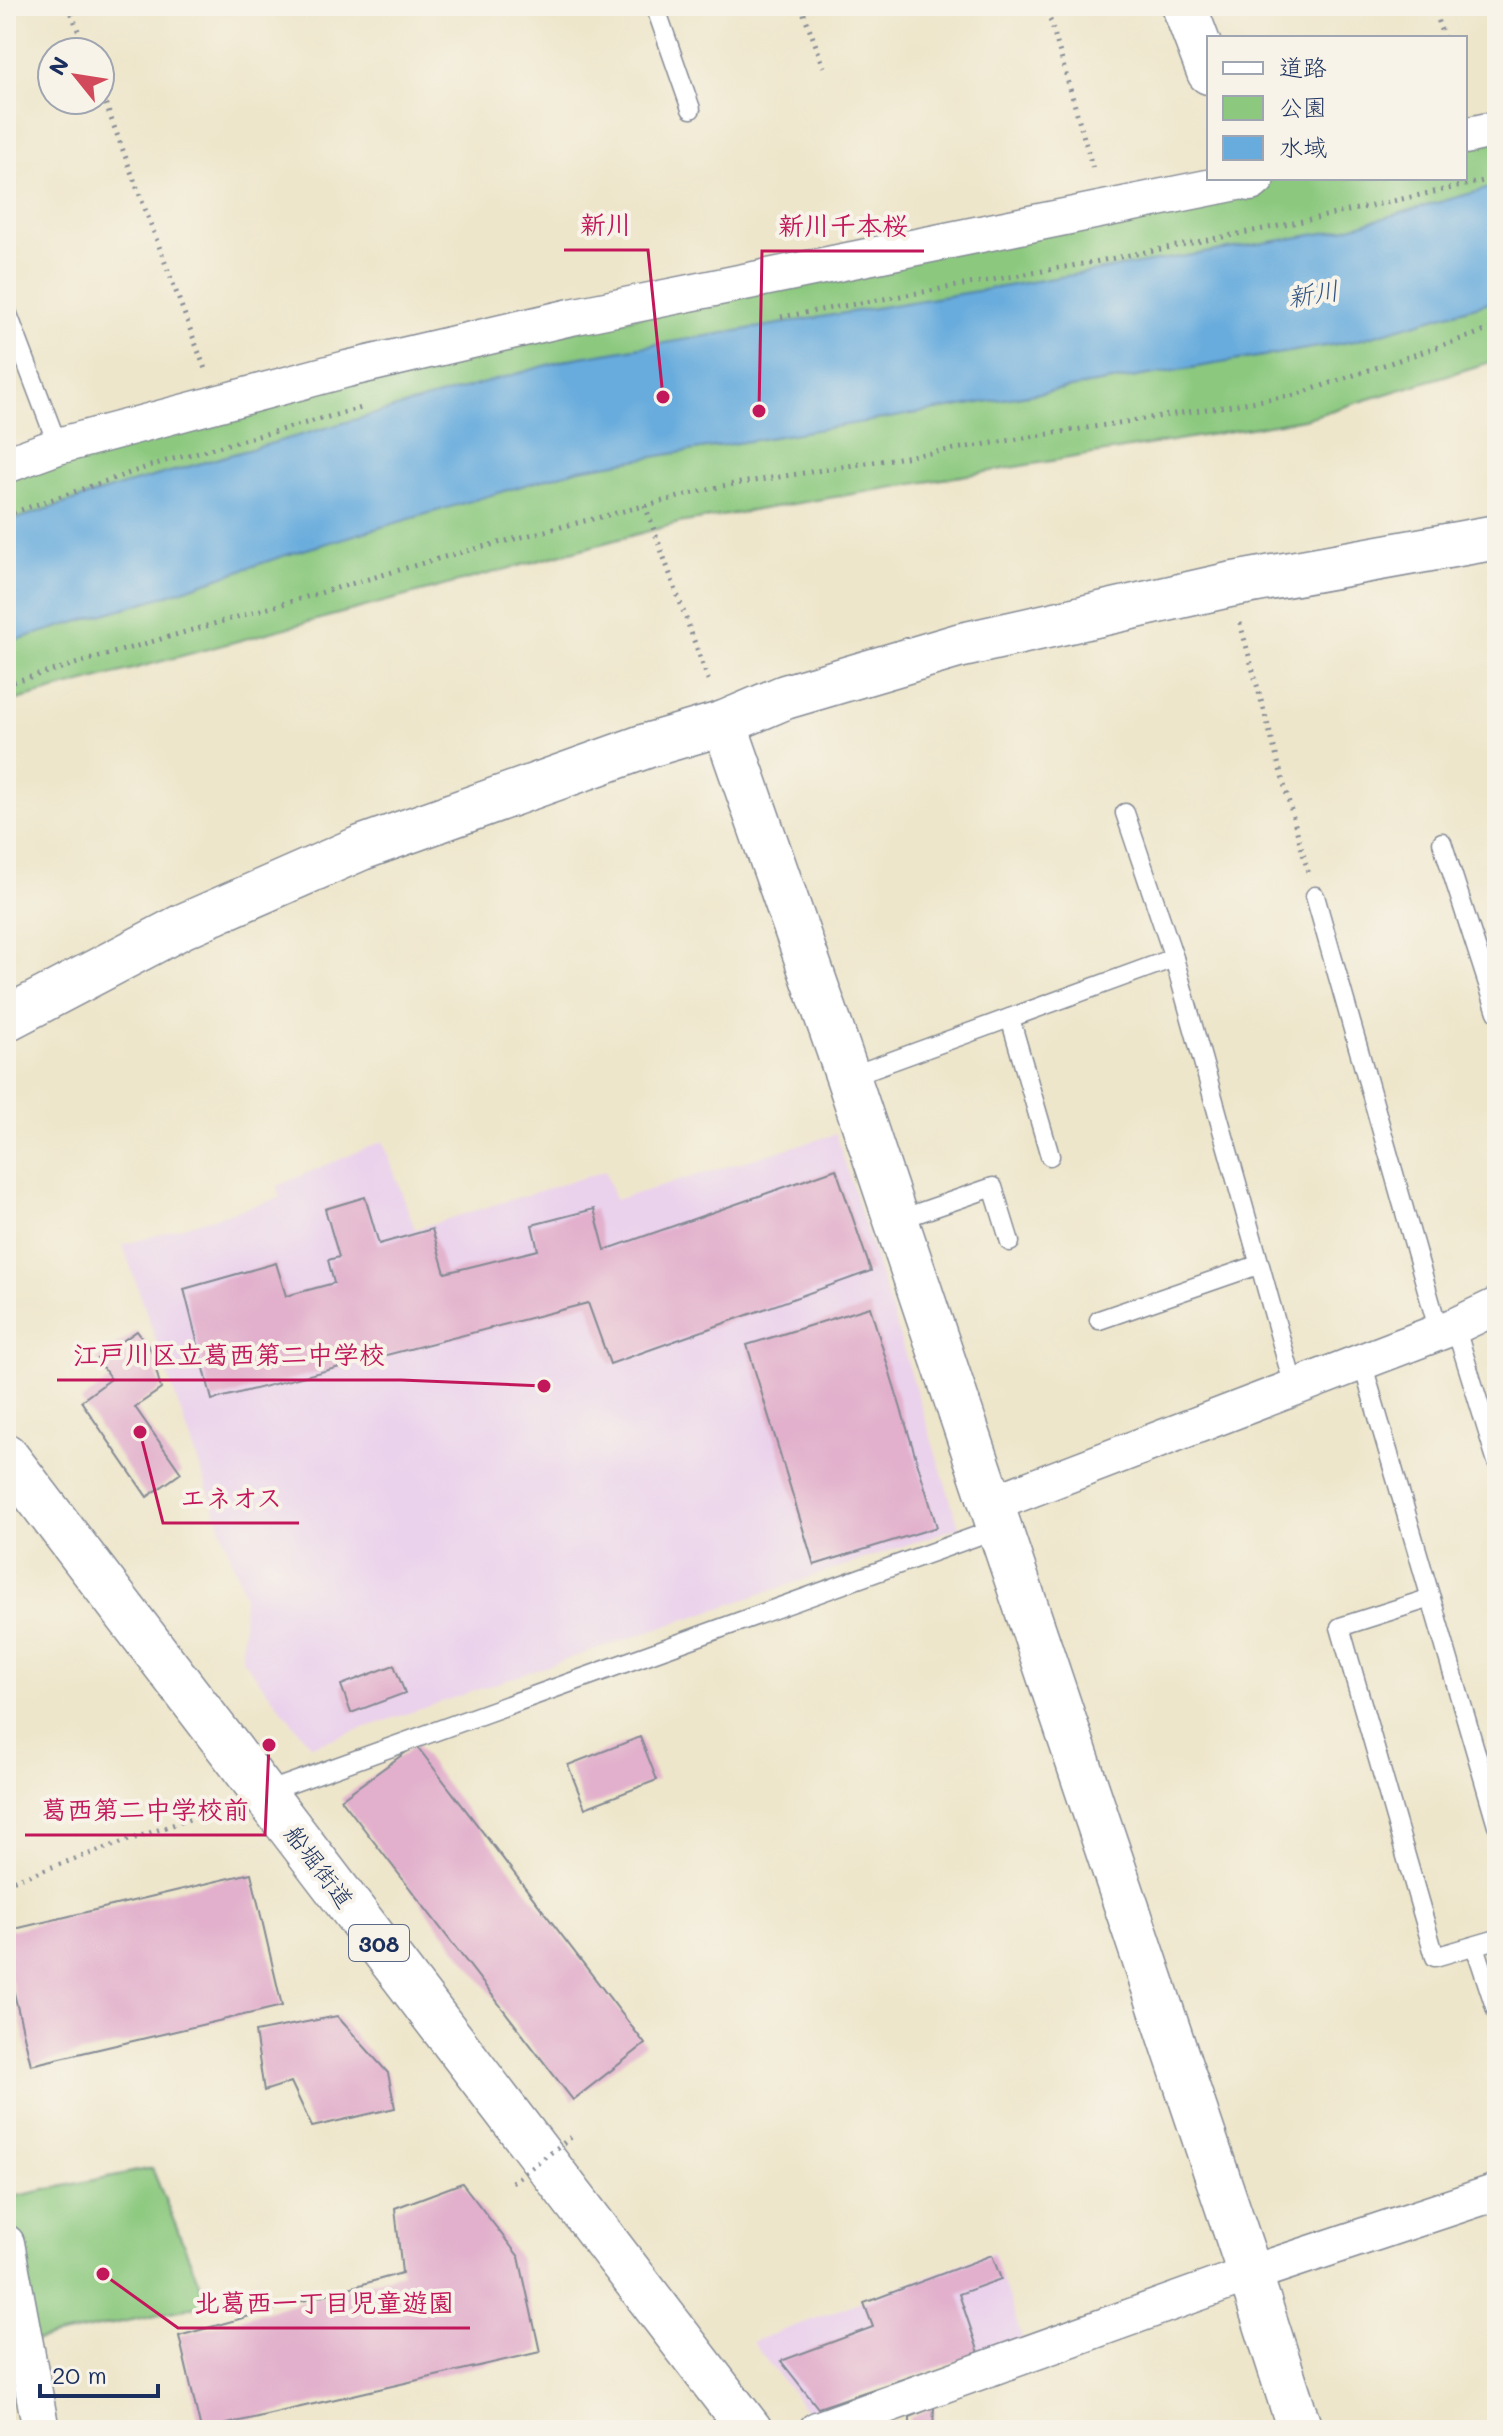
<svg xmlns="http://www.w3.org/2000/svg" width="1503" height="2436" font-family="Mali,'Klee One',sans-serif">
  <style>
    .built { fill: #ead1ec }
    .green { fill: #8cc97f; stroke: #547c6e; stroke-width: 2 }
    .water { fill: #68acdd; stroke: #426e9e; stroke-width: 2 }
    .building { fill: #e2b0cc }
    .lines { fill: none; stroke-linecap: round; stroke-linejoin: round }
    .service-casing { stroke: #848a94; stroke-width: 21 }
    .minor-casing { stroke: #848a94; stroke-width: 39 }
    .tertiary-casing { stroke: #848a94; stroke-width: 47 }
    .primary-casing { stroke: #848a94; stroke-width: 47 }
    .path { stroke: #848a94; stroke-width: 5; stroke-dasharray: 2 6; stroke-linecap: butt }
    .service { stroke: #fff; stroke-width: 18 }
    .minor { stroke: #fff; stroke-width: 36 }
    .tertiary { stroke: #fff; stroke-width: 44 }
    .primary { stroke: #fff; stroke-width: 44 }
    .path-bridge { stroke: #848a94; stroke-width: 5; stroke-dasharray: 2 6; stroke-linecap: butt }
    .labels { text-anchor: middle; dominant-baseline: central; stroke-width: 8; stroke-linejoin: round; paint-order: stroke }
    .shield { fill: #f7f3e8; stroke: #5d6a87; stroke-width: 2 }
    .shield-label { font-size: 22px; font-weight: bold; fill: #1b2f5e }
    .street-label { font-size: 24px; fill: #1b2f5e; stroke: #f7f3e8 }
    .water-label { font-size: 26px; font-style: italic; fill: #325484; stroke: #f7f3e8 }
    .leader { fill: none; stroke: #c2185b; stroke-width: 3 }
    .callout-dot { fill: #c2185b; stroke: #f7f3e8; stroke-width: 3 }
    .callout-label { font-size: 26px; text-anchor: middle; font-weight: bold; fill: #c2185b; stroke: #f7f3e8; stroke-width: 8; stroke-linejoin: round; paint-order: stroke }
  </style>
  <rect width="100%" height="100%" fill="#f7f3e8"/>
  <filter id="ink" filterUnits="userSpaceOnUse"><feTurbulence type="fractalNoise" baseFrequency=".0125" numOctaves="2"/><feDisplacementMap in="SourceGraphic" scale="16" xChannelSelector="R" yChannelSelector="G"/><feConvolveMatrix kernelMatrix="1 2 1 2 8 2 1 2 1" color-interpolation-filters="sRGB"/></filter>
  <filter id="wash" filterUnits="userSpaceOnUse"><feTurbulence type="fractalNoise" baseFrequency=".006" numOctaves="4" result="noise"/><feDisplacementMap in="SourceGraphic" scale="32" xChannelSelector="R" yChannelSelector="G"/><feGaussianBlur stdDeviation="1.8" result="paint"/><feColorMatrix in="noise" values="0 0 0 0 0 0 0 0 0 0 0 0 0 0 0 0 0 1.4 0 .05"/><feComposite in="paint" operator="in"/></filter>
  <g filter="url(#wash)">
    <rect width="100%" height="100%" fill="#eee6cb"/>
    <g class="built">
      <path d="M836,1134L959,1527L311,1746L242,1659L244,1594L123,1245L280,1198L277,1186L383,1141L415,1229L605,1171L615,1200Z"/>
      <path d="M993,2252L1022,2338L808,2413L752,2342Z"/>
    </g>
    <g class="green">
      <path d="M1497,129V360L1304,419L679,523L6,703V465L58,446L1257,178H1465V136Z"/>
      <path d="M152,2168L208,2304L23,2343L6,2243V2198Z"/>
    </g>
    <path class="water" d="M1497,186V300L1355,341L580,469L283,556L162,597L6,643V522L124,485L569,359L1336,231Z"/>
    <g id="blocks">
      <g class="building">
        <path d="M836,1169L871,1271L610,1364L588,1303L212,1400L184,1289L276,1263L286,1296L334,1283L328,1260L339,1257L325,1209L365,1197L379,1244L432,1229L445,1273L538,1250L532,1225L594,1209L605,1250Z"/>
        <path d="M870,1307L937,1527L814,1565L747,1345Z"/>
        <path d="M137,1331L151,1350L161,1389L135,1407L181,1473L147,1497L81,1401L111,1379L97,1359Z"/>
        <path d="M394,1665L405,1693L351,1713L341,1685Z"/>
        <path d="M640,1737L657,1780L585,1808L568,1765Z"/>
        <path d="M416,1745L645,2044L573,2100L341,1799Z"/>
        <path d="M251,1873L282,2006L31,2065L6,1959V1931Z"/>
        <path d="M337,2016L388,2073L395,2108L312,2127L291,2082L264,2091L255,2032Z"/>
        <path d="M462,2183L519,2257L540,2352L201,2430L179,2336L402,2273L395,2208Z"/>
        <path d="M992,2255L1001,2279L959,2294L979,2353L818,2408L781,2361L873,2327L864,2303Z"/>
        <path d="M934,2407L933,2430H910V2417Z"/>
      </g>
    </g>
  </g>
  <g filter="url(#ink)">
    <use href="#blocks" fill-opacity="0" stroke="#848a94" stroke-width="2"/>
    <g class="lines">
      <g class="service-casing">
        <g id="service">
          <path d="M655,6L691,109"/>
          <path d="M6,309L58,446"/>
          <path d="M1125,813L1174,958L1294,1387"/>
          <path d="M1442,842L1497,1012"/>
          <path d="M1315,896L1439,1332"/>
          <path d="M1010,1018L1050,1156"/>
          <path d="M848,1077L1174,958"/>
          <path d="M895,1221L993,1187L1010,1242"/>
          <path d="M1099,1320L1258,1265"/>
          <path d="M1455,1326L1497,1462"/>
          <path d="M1362,1362L1497,1825"/>
          <path d="M1431,1598L1340,1627L1435,1957L1497,1939"/>
          <path d="M264,1793L999,1528"/>
          <path d="M1475,1946L1497,2013"/>
        </g>
      </g>
      <g class="minor-casing">
        <g id="minor">
          <path d="M1465,136L1497,129"/>
          <path d="M6,465L58,446L347,369L571,317L1257,178"/>
          <path d="M991,1504L1455,1326L1497,1306"/>
          <path d="M6,2243L41,2430"/>
          <path d="M817,2430L1250,2274L1497,2192"/>
        </g>
      </g>
      <g class="tertiary-casing">
        <g id="tertiary">
          <path d="M1184,6L1209,72"/>
          <path d="M1249,178L1250,179"/>
          <path d="M724,723L848,1077L1250,2274L1300,2430"/>
          <path d="M6,1019L183,926L361,848L646,746L724,723L785,697L958,646L1229,585L1497,537"/>
        </g>
      </g>
      <g class="primary-casing">
        <path id="primary" d="M6,1456L750,2430"/>
      </g>
      <g class="path">
        <path d="M69,6L86,52"/>
        <path d="M801,6L824,67"/>
        <path d="M1042,6L1051,22L1094,173"/>
        <path d="M1432,6L1444,38"/>
        <path d="M100,89L205,369"/>
        <path d="M781,317L1094,262L1289,224L1497,178"/>
        <path d="M645,505L710,685"/>
        <path d="M6,515L162,462L365,407"/>
        <path d="M1240,623L1308,872"/>
        <path d="M6,684L451,555L722,486L1295,395L1497,327"/>
        <path d="M6,1883L224,1807"/>
      </g>
      <use href="#service" class="service"/>
      <use href="#minor" class="minor"/>
      <use href="#tertiary" class="tertiary"/>
      <use href="#primary" class="primary"/>
      <path class="path-bridge" d="M512,2182L574,2135"/>
    </g>
  </g>
  <g class="labels">
    <rect class="shield" x="349" y="1925" width="60" height="36" rx="6"/>
    <g class="shield-label">
      <text x="379" y="1943">308</text>
    </g>
    <g class="street-label">
      <text transform="translate(320 1866) rotate(53)">船堀街道</text>
    </g>
    <g class="water-label">
      <text transform="translate(1313 293) rotate(-9)">新川</text>
    </g>
  </g>
  <path class="leader" d="M663 397L648 250H564M759 411L762 251H924M544 1386L401 1380H57M140 1432L163 1523H299M269 1745L265 1835H25M103 2274L178 2328H470"/>
  <g class="callout-dot">
    <circle cx="663" cy="397" r="8"/>
    <circle cx="759" cy="411" r="8"/>
    <circle cx="544" cy="1386" r="8"/>
    <circle cx="140" cy="1432" r="8"/>
    <circle cx="269" cy="1745" r="8"/>
    <circle cx="103" cy="2274" r="8"/>
  </g>
  <g class="callout-label">
    <text x="606" y="234">新川</text>
    <text x="843" y="235">新川千本桜</text>
    <text x="229" y="1364">江戸川区立葛西第二中学校</text>
    <text x="231" y="1507">エネオス</text>
    <text x="145" y="1819">葛西第二中学校前</text>
    <text x="324" y="2312">北葛西一丁目児童遊園</text>
  </g>
  <rect width="1503" height="2436" fill="none" stroke="#f7f3e8" stroke-width="32"/>
  <rect x="1207" y="36" width="260" height="144" fill="#f7f3e8" stroke="#9fa5b1" stroke-width="2"/>
  <rect x="1223" y="62" width="40" height="12" fill="#ffffff" stroke="#9fa5b1" stroke-width="2"/>
  <text x="1279" y="76" font-size="24" fill="#1b2f5e">道路</text>
  <rect x="1223" y="96" width="40" height="24" fill="#8cc97f" stroke="#9fa5b1" stroke-width="2"/>
  <text x="1279" y="116" font-size="24" fill="#1b2f5e">公園</text>
  <rect x="1223" y="136" width="40" height="24" fill="#68acdd" stroke="#9fa5b1" stroke-width="2"/>
  <text x="1279" y="156" font-size="24" fill="#1b2f5e">水域</text>
  <g transform="translate(76 76) rotate(300)"><circle r="38" fill="#f7f3e8" stroke="#9fa5b1" stroke-width="2"/>
  <path d="M0-6L14 30L0 20L-14 30Z" fill="#d1495b"/>
  <text y="-12" font-size="22" font-weight="bold" text-anchor="middle" fill="#1b2f5e">N</text>
  </g>
  <path d="M40 2384v12h118v-12" fill="none" stroke="#1b2f5e" stroke-width="4"/>
  <text x="52" y="2384" font-size="24" fill="#1b2f5e" stroke="#f7f3e8" stroke-width="6" paint-order="stroke">20 m</text>
</svg>
